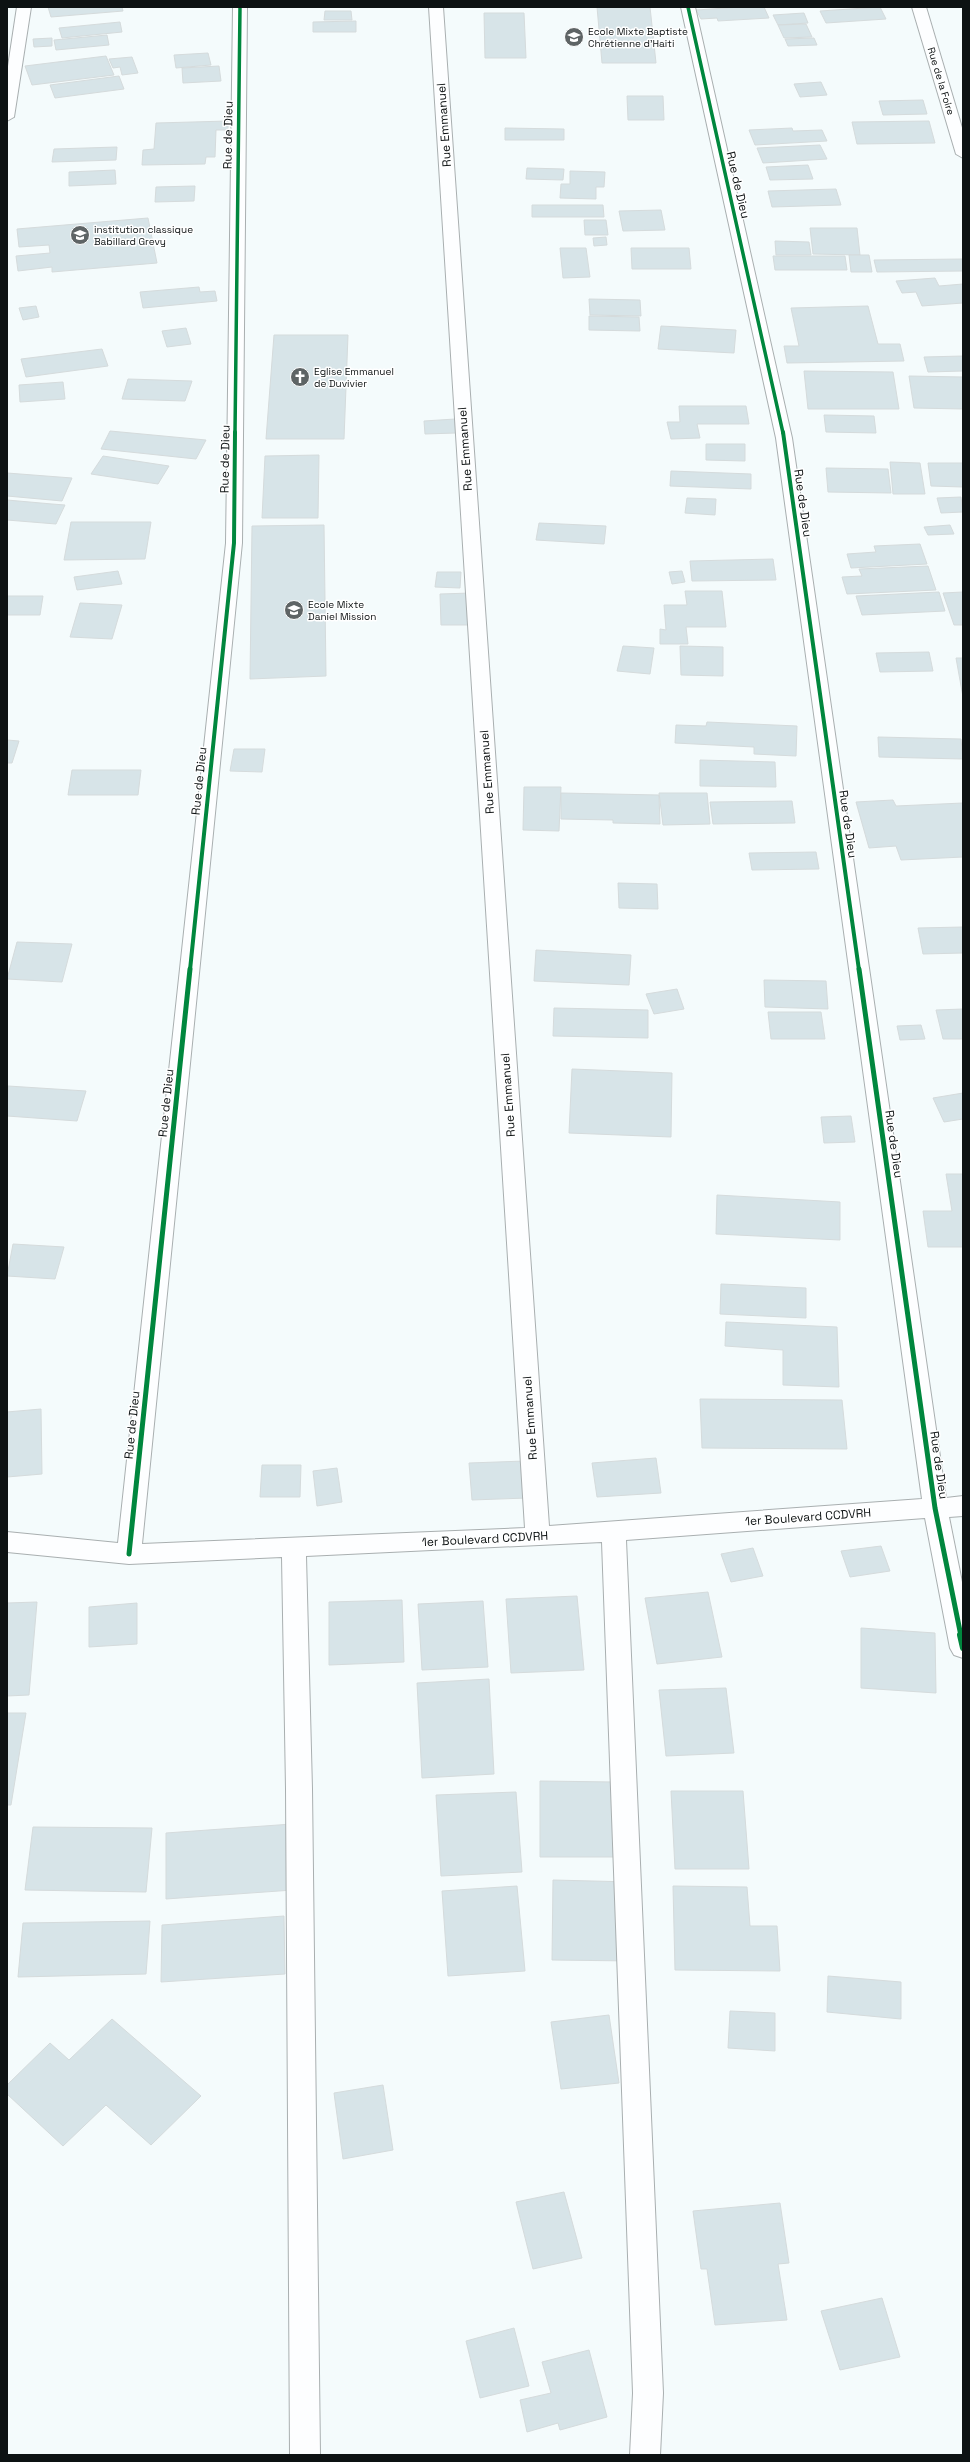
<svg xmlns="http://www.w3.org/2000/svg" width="970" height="2462" font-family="'Space Grotesk',sans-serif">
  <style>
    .building { fill: #d7e4e8; stroke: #d5dbdc }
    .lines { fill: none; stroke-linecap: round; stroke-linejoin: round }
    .minor-casing { stroke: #a9afb0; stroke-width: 2 }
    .minor { fill: #fdfeff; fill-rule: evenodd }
    .cycleway-far3-casing { stroke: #fff; stroke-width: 5 }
    .cycleway-far2-casing { stroke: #fff; stroke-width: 6 }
    .cycleway-far1-casing { stroke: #fff; stroke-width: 8 }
    .cycleway-casing { stroke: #fff; stroke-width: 9 }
    .cycleway-far3 { stroke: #00873e; stroke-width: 3.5 }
    .cycleway-far2 { stroke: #00873e; stroke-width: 4 }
    .cycleway-far1 { stroke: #00873e; stroke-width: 5 }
    .cycleway { stroke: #00873e; stroke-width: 6 }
    .labels { text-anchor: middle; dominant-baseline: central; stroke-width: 3; stroke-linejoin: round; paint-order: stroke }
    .far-poi-label { font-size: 10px; fill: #0d1213; stroke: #fff; text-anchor: start }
    .far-street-label { font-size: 10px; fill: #0d1213; stroke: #fff }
    .street-label { font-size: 12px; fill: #0d1213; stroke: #fff }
  </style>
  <rect width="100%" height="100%" fill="#f4fbfc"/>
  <g class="building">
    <path d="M48,7H122L123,11L51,17Z"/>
    <path d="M597,7H650L656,63H602Z"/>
    <path d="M741,7H764L769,18L718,21L717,18L701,19L696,10Z"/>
    <path d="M880,7L886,19L826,23L820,11Z"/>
    <path d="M325,11H351L352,20H324Z"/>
    <path d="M484,13H524L526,58H485Z"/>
    <path d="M804,13L808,23L778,25L773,15Z"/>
    <path d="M356,21V32H313V22Z"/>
    <path d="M120,22L122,32L62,38L59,28Z"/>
    <path d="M806,24L812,37L784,38L778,25Z"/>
    <path d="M107,35L109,45L56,50L54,40Z"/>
    <path d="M52,38V46L34,47L33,39Z"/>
    <path d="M814,38L817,45L788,46L785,39Z"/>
    <path d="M208,53L211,65L176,68L174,55Z"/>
    <path d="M106,56L114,75L32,85L25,66Z"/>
    <path d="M132,57L138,73L122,75L120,67L113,68L109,59Z"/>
    <path d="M219,66L221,81L183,83L182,68Z"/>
    <path d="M119,76L124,89L55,98L50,85Z"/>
    <path d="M821,82L827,95L800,97L794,84Z"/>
    <path d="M627,96H663L664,120H628Z"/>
    <path d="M923,100L927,114L883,115L879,101Z"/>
    <path d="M228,121V130H216L215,157H206L205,164L142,165L143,150L154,149L156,123Z"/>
    <path d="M929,121L935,143L857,144L852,122Z"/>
    <path d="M505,128L564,129V140H505Z"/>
    <path d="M792,128L793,131L822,130L827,141L755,145L749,130Z"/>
    <path d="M820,145L827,159L763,163L757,148Z"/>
    <path d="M117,147L116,160L52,162L54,149Z"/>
    <path d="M808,165L813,179L770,180L766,167Z"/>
    <path d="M527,168L564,169L563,180L526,179Z"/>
    <path d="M115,170L116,184L69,186V172Z"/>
    <path d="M570,171L605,172L604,187H596V199L560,198L561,184H570Z"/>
    <path d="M195,186L194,201L155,202L156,187Z"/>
    <path d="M836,189L841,205L772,207L768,191Z"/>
    <path d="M532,205H603L604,217H532Z"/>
    <path d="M661,210L665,230L623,231L619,211Z"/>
    <path d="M148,218L157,263L52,272V267L18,271L16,256L50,253L49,245L19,247L17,229Z"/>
    <path d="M584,220H606L608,235H585Z"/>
    <path d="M810,228H857L860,255L813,254Z"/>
    <path d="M606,237L607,245L594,246L593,238Z"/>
    <path d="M775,241L809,242L811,255H776Z"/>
    <path d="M560,248H586L590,277L563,278Z"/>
    <path d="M631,248H689L691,269H632Z"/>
    <path d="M849,255H869L872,272H851Z"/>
    <path d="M773,256H845L847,270H775Z"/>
    <path d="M963,259V271L877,272L874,260Z"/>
    <path d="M935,278L939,286L963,284V303L922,306L916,292L902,293L896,281Z"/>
    <path d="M199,287L200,292L215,291L217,301L143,308L140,292Z"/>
    <path d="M589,299L640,300L641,316L590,315Z"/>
    <path d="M36,306L39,317L23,320L19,308Z"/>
    <path d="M868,306L878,344H900L904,361L787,363L784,346H799L791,308Z"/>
    <path d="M589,316L639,317L640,331L589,330Z"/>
    <path d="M661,326L736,330L734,353L658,349Z"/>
    <path d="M186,328L191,344L167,347L162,331Z"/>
    <path d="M274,335H348L344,439H266Z"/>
    <path d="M102,349L108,366L26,377L21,359Z"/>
    <path d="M963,356V371L928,372L924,357Z"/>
    <path d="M804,371L893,372L899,409H808Z"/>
    <path d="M909,376L963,377V409L914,408Z"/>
    <path d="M128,379L192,381L185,401L122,399Z"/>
    <path d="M63,382L65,399L20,402L19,385Z"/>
    <path d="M679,406H746L749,424H697L700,438L671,439L667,422H680Z"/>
    <path d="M824,415L874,416L876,433L826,432Z"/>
    <path d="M455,419L456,433L425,434L424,421Z"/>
    <path d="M110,431L206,440L196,459L101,449Z"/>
    <path d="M706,444H745V461L706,460Z"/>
    <path d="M319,455L318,518H262L265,456Z"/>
    <path d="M103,456L169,466L158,484L91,474Z"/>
    <path d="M890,462L920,463L925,494H893Z"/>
    <path d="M928,463H963V487L931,486Z"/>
    <path d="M826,468L888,469L891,493L828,492Z"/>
    <path d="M671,471L751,474V489L670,486Z"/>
    <path d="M7,473L72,478L62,501L7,496Z"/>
    <path d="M961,497L963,512L941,513L937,498Z"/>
    <path d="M687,498L716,499L715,515L685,513Z"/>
    <path d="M7,500L52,504L65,505L56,524L7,520Z"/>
    <path d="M71,522H151L145,559L64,560Z"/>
    <path d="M539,523L606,526L604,544L536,540Z"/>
    <path d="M324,525L326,676L250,679L252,526Z"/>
    <path d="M950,525L954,534L928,535L924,527Z"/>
    <path d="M920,544L927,564L851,568L847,554L876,552L874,546Z"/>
    <path d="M773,559L776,580L692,581L690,561Z"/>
    <path d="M928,566L936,590L847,594L842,577L862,576L859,569Z"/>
    <path d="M118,571L122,584L77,590L74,577Z"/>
    <path d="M682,571L685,582L672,584L669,572Z"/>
    <path d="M437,572H461L460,588L435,587Z"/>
    <path d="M685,591H722L726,627H686L688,644H660V629L666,630L664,605H687Z"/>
    <path d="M939,592L945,611L862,615L856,596Z"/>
    <path d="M963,592V625H954L943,593Z"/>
    <path d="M471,593V625H441L440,594Z"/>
    <path d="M7,596H43L40,615H7Z"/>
    <path d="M80,603L122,605L112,639L70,637Z"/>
    <path d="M623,646L654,648L650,674L617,671Z"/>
    <path d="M680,646L723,647V676L681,675Z"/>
    <path d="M929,652L933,671L880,672L876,653Z"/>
    <path d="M956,658H963V697Z"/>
    <path d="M707,722L797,726L796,756L754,754V747L675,743L676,725L706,726Z"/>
    <path d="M878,737L961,739L963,759L879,757Z"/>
    <path d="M7,740L19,741L12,763H7Z"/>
    <path d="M234,749H265L262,772L230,771Z"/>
    <path d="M700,760L775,762L776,787L700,786Z"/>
    <path d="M72,770H141L138,795H68Z"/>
    <path d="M524,787H561L559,831L523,830Z"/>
    <path d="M561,793L659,795L660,824L613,823V820L561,819Z"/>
    <path d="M659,793H707L710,824L663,825Z"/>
    <path d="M893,800L896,806L963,803V857L901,860L896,846L869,848L856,802Z"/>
    <path d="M792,801L795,823L713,824L710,802Z"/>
    <path d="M816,852L819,869L752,870L749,853Z"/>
    <path d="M618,883L657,884L658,909L619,908Z"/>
    <path d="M963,927V953L923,954L918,928Z"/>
    <path d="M17,942L72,944L62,982L7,979Z"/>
    <path d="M536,950L631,955L629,985L534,981Z"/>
    <path d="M764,980L826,981L828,1009L765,1007Z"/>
    <path d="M677,989L684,1009L654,1014L646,994Z"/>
    <path d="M554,1008L648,1010V1038L553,1036Z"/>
    <path d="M963,1009V1039H943L936,1010Z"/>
    <path d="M768,1012H821L825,1039H771Z"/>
    <path d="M921,1025L925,1039L900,1040L897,1026Z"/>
    <path d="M572,1069L672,1073L671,1137L569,1133Z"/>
    <path d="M8,1086L86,1091L77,1121L7,1116Z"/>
    <path d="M963,1093V1119L944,1122L933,1098Z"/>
    <path d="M851,1116L855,1142L824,1143L821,1117Z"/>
    <path d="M946,1174H963V1247H928L923,1211H952Z"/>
    <path d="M717,1195L840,1202V1240L716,1234Z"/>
    <path d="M13,1244L64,1247L55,1279L7,1276Z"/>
    <path d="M721,1284L806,1288V1318L720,1314Z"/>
    <path d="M726,1322L837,1327L839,1387L783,1385V1350L725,1346Z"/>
    <path d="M700,1399L842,1400L847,1449L702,1448Z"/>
    <path d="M41,1409L42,1474L7,1477V1412Z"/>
    <path d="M656,1458L661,1493L597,1497L592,1463Z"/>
    <path d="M525,1461L527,1498L472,1500L469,1463Z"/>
    <path d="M262,1465H301L300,1497H260Z"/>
    <path d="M337,1468L342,1502L317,1506L313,1471Z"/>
    <path d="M881,1546L890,1571L850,1577L841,1551Z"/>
    <path d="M753,1548L763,1576L731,1582L721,1554Z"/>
    <path d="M708,1592L722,1657L657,1664L645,1598Z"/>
    <path d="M577,1596L584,1670L511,1673L506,1599Z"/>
    <path d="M402,1600L404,1662L329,1665V1602Z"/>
    <path d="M483,1601L488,1667L422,1670L418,1604Z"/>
    <path d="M37,1602L29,1695L7,1696V1603Z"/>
    <path d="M137,1603V1644L89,1647V1607Z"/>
    <path d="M861,1628L935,1633L936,1693L861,1688Z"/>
    <path d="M489,1679L494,1774L422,1778L417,1683Z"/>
    <path d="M726,1688L734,1753L666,1756L659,1690Z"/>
    <path d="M7,1713H26L11,1805H7Z"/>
    <path d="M540,1781L614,1782L616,1857H540Z"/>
    <path d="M671,1791H743L749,1869H675Z"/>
    <path d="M516,1792L522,1872L441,1876L436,1795Z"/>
    <path d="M292,1824L293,1890L166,1899V1833Z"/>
    <path d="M33,1827L152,1828L146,1892L25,1890Z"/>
    <path d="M553,1880L632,1882L633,1961L552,1960Z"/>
    <path d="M517,1886L525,1971L448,1976L442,1891Z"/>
    <path d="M673,1886L747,1887L750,1926H777L780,1971L675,1970Z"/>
    <path d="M284,1916L285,1974L161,1982L162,1925Z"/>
    <path d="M150,1921L146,1974L18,1977L23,1923Z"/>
    <path d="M828,1976L901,1982V2019L827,2012Z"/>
    <path d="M730,2011L775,2013V2051L728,2048Z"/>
    <path d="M609,2015L619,2083L561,2089L551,2022Z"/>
    <path d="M112,2019L201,2096L151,2145L106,2105L63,2146L7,2094V2085L50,2043L69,2060Z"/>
    <path d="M383,2085L393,2150L343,2159L334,2093Z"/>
    <path d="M564,2192L582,2258L533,2269L516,2202Z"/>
    <path d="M780,2203L789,2263L778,2264L787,2320L715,2325L707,2269H701L693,2211Z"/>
    <path d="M882,2298L900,2357L840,2370L821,2311Z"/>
    <path d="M514,2328L529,2386L480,2398L466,2341Z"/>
    <path d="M589,2350L607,2417L560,2430L558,2423L527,2432L520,2400L551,2393L542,2362Z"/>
  </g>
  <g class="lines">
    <g class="minor-casing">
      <g id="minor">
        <path d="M17,7H31L14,117L7,121V73Z"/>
        <path d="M233,7H247L242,543L142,1544L525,1528L429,7H443L549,1526L922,1499L776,438L681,7H695L792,438L946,1498L963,1496V1516L949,1517L963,1587V1658L954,1655L950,1648L925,1518L626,1540L663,2393L660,2455H630L633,2393L602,1542L306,1556L312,1789L320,2455H290L286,1789L282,1557L129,1564L7,1552V1532L118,1543L226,543Z"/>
        <path d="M912,7H926L963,131V158L956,154Z"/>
      </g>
    </g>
    <use href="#minor" class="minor"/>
    <g class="cycleway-far3-casing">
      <g id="cycleway-far3">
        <path d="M688,7L783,433"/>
        <path d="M235,433L240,7"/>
      </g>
    </g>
    <g class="cycleway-far2-casing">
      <g id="cycleway-far2">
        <path d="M783,432L859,970"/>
        <path d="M190,970L234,543L235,432"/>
      </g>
    </g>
    <g class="cycleway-far1-casing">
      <g id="cycleway-far1">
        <path d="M859,969L935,1508L961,1636"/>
        <path d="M129,1554L190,969"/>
      </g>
    </g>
    <g class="cycleway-casing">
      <path id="cycleway" d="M960,1635L963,1648"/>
    </g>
    <use href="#cycleway-far3" class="cycleway-far3"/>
    <use href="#cycleway-far2" class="cycleway-far2"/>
    <use href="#cycleway-far1" class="cycleway-far1"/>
    <use href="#cycleway" class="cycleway"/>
  </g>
  <defs>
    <g id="school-disc" transform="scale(1)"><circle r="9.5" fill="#5e6465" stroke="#fff"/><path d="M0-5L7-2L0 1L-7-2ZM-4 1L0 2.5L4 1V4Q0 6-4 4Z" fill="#fff"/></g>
    <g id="church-disc" transform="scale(1)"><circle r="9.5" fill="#5e6465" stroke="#fff"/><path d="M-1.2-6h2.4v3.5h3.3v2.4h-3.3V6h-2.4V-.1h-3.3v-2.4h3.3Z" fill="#fff"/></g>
  </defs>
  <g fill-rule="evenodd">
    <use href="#school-disc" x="574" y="37"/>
    <use href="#school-disc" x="80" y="235"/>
    <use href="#church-disc" x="300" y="377"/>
    <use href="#school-disc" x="294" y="610"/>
  </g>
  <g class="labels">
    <g class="far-poi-label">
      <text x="588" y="31">Ecole Mixte Baptiste<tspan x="588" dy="12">Chrétienne d'Haiti</tspan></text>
      <text x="94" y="229">institution classique<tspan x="94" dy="12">Babillard Grevy</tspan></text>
      <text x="314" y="371">Eglise Emmanuel<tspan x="314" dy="12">de Duvivier</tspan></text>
      <text x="308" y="604">Ecole Mixte<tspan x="308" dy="12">Daniel Mission</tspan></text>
    </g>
    <g class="far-street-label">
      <text transform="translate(941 81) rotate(73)">Rue de la Foire</text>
    </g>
    <g class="street-label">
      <text transform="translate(444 125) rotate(-94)">Rue Emmanuel</text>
      <text transform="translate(228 135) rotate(-89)">Rue de Dieu</text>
      <text transform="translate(738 185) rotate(77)">Rue de Dieu</text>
      <text transform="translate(465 449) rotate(-94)">Rue Emmanuel</text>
      <text transform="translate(225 459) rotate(-89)">Rue de Dieu</text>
      <text transform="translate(803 503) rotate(82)">Rue de Dieu</text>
      <text transform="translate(487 772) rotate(-94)">Rue Emmanuel</text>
      <text transform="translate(199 781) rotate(-84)">Rue de Dieu</text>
      <text transform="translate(848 824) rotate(82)">Rue de Dieu</text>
      <text transform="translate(508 1095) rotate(-94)">Rue Emmanuel</text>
      <text transform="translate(166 1103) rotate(-84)">Rue de Dieu</text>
      <text transform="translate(894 1144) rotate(82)">Rue de Dieu</text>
      <text transform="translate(530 1418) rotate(-94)">Rue Emmanuel</text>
      <text transform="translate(132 1425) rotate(-84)">Rue de Dieu</text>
      <text transform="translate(939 1465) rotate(82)">Rue de Dieu</text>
      <text transform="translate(808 1517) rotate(-4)">1er Boulevard CCDVRH</text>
      <text transform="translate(485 1539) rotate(-3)">1er Boulevard CCDVRH</text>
    </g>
  </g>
  <rect width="970" height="2462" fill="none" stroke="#0d1213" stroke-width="16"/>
</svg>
